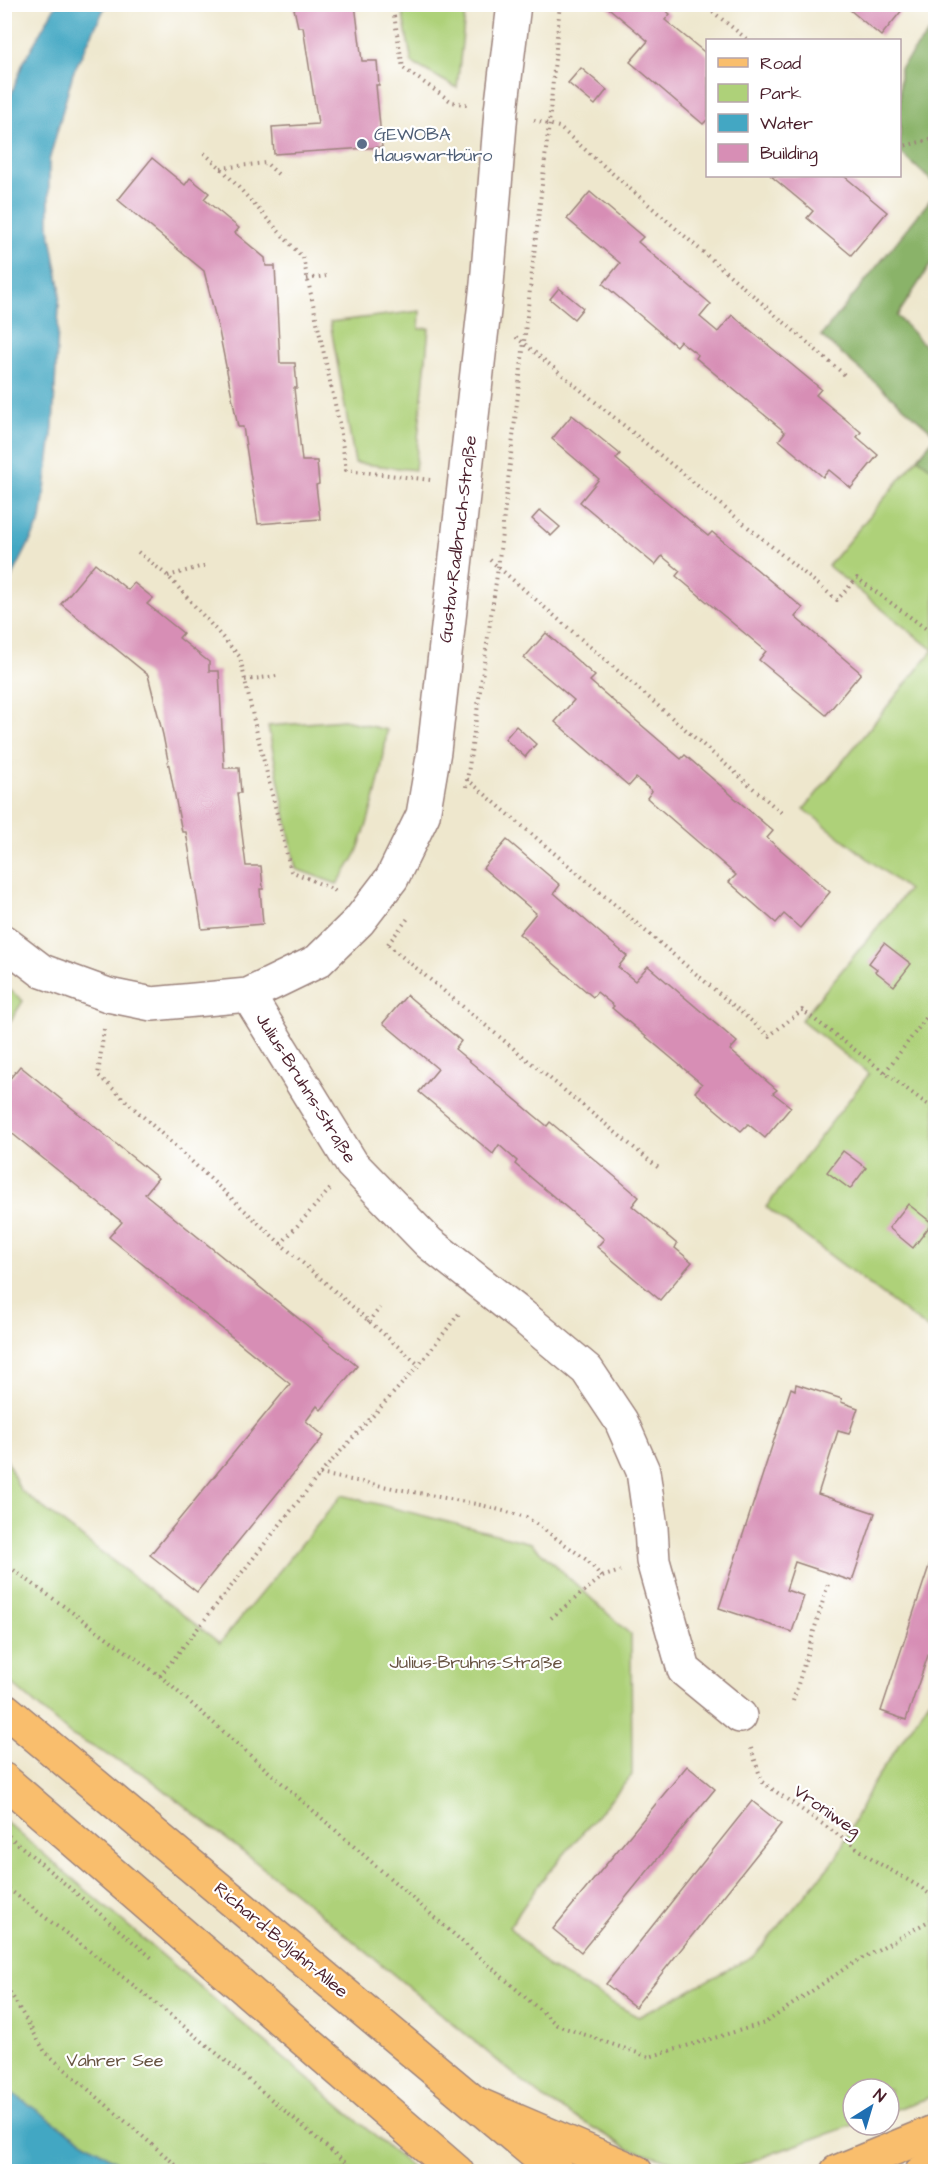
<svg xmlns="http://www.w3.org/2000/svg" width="940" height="2176" font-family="'Architects Daughter',sans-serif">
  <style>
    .green { fill: #aed179; stroke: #7c7852; stroke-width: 1.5 }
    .forest { fill: #8ab369; stroke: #6a694a; stroke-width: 1.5 }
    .water { fill: #43a7c3; stroke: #466377; stroke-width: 1.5 }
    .building { fill: #d78eb5 }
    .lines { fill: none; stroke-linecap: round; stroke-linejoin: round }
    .minor-casing { stroke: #9c837c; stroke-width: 36 }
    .primary-casing { stroke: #9c837c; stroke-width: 36 }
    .motorway-casing { stroke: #9c837c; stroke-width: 36 }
    .path { stroke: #9c837c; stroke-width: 4; stroke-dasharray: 1.5 4.5; stroke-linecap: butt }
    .minor { stroke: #fff; stroke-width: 33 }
    .primary { stroke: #f9be6d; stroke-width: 33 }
    .motorway { stroke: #f9be6d; stroke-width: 33 }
    .service-dot { fill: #5c6f8a; stroke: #fff; stroke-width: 2 }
    .labels { text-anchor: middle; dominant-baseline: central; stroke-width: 4.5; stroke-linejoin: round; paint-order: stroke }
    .service-label { font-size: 18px; fill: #4e5e75; stroke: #fff; text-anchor: start }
    .street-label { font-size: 18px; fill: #4a1f2b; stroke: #fff }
    .park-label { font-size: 18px; fill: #685442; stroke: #fff }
  </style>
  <rect width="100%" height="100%" fill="#fff"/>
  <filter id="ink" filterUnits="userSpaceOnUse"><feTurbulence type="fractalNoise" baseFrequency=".0167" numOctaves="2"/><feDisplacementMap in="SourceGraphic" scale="12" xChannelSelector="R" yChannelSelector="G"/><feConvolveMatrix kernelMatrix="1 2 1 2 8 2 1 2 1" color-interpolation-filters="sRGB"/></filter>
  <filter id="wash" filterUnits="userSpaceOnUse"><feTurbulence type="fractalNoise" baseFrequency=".008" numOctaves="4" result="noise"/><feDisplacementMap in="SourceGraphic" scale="24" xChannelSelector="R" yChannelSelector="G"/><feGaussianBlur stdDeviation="1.35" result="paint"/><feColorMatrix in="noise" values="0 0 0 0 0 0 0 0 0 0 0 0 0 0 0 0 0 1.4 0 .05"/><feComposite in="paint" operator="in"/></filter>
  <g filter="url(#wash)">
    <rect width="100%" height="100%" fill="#eee7cd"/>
    <g class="green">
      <path d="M401,5H466L457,88L412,63Z"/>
      <path d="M420,311L419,329L429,328L415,470L355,463L330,322Z"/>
      <path d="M935,437V1334L766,1207L869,1074L801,1020L908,890L804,809L933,650L828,566Z"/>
      <path d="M344,720L387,730C383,770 372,814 357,852C352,863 344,874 337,884L296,869L268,726Z"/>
      <path d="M5,986L23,1001L5,1030Z"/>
      <path d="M5,1456L20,1490L220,1643L342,1495L531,1543L631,1635L632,1775L542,1880L509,1927L548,1967L638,2017L754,1956L836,1858L871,1786L935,1692V2095L889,2112V2089H853V2125L720,2172L703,2171L628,2148L544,2099L295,1893L145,1775L71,1735L5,1678Z"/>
      <path d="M5,1821L416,2171H5Z"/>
    </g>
    <g class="forest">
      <path d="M935,25V184L900,152V68Z"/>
      <path d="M935,194V258L897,316L935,356V434L821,336Z"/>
      <path d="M935,437V471L918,458Z"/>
    </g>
    <g class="water">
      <path d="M56,5H106L73,73L49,161V226L60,287L53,427L41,520L7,587L5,645V111L23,63Z"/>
      <path d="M5,2088L63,2128L116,2161L128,2171H5Z"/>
    </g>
    <g id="blocks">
      <g class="building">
        <path d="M293,4H355L362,61H377L379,85H376L382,147L274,154L272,127L318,124L303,27H298Z"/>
        <path d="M604,4H658L670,14L665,20L708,55V119L703,124L630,62L648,41Z"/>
        <path d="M843,4H907L881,36Z"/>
        <path d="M581,68L607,90L595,105L568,83Z"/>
        <path d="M152,158L185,185L190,178L209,193L204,199L239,228L235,233L265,258L266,266H275L280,363H295L297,388H294L302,461H317L319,484L316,485L320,519L258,524L243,427H238L219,331L204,271L118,200Z"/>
        <path d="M771,176H844L887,212L851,255L807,218L813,211Z"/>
        <path d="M590,192L643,237L638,242L711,304L700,317L718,332L732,315L821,389L816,395L861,432L857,437L878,455L851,488L829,470L823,477L779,440L785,432L696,358L698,355L680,341L676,346L603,284L620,263L567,219Z"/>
        <path d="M559,288L583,308L574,319L550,299Z"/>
        <path d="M572,415L620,454L616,459L691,522L708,536L712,532L803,608L795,617L861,673L826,715L759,660L766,651L676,576L680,571L662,556L655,565L580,502L599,479L552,439Z"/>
        <path d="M540,510L560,527L551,536L532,519Z"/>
        <path d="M95,563L128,590L134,583L153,598L147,604L183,633L179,638L209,662V671H219L224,768H239L241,793H237L246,866H261L263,889H260L263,924L202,929L186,832H182L163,735L148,675L61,604Z"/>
        <path d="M546,633L595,676L590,681L681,759L685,755L773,831L767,838L830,892L800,928L784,914L776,923L729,882L736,875L647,798L652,791L636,778L629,786L555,722L574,700L524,658Z"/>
        <path d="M516,726L536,744L525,757L505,739Z"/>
        <path d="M507,840L560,885L554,893L627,956L618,967L635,981L648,966L737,1042L730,1050L777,1090L773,1093L791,1107L765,1138L748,1124L741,1131L695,1092L702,1084L612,1008L614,1006L597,992L593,997L519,934L536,913L483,868Z"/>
        <path d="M884,943L911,964L894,986L875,971L877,969L869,963Z"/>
        <path d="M407,995L461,1041L455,1049L547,1126L550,1122L639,1197L632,1206L677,1244L675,1248L692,1262L660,1300L597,1247L604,1239L515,1164L517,1161L499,1145L493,1154L419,1092L438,1069L383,1023Z"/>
        <path d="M20,1066L158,1178L145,1194L357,1366L321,1410L317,1406L306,1421L324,1436L197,1592L150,1555L290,1384L109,1237L122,1222L4,1127V1086Z"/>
        <path d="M843,1151L866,1168L850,1189L827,1172Z"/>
        <path d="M908,1204L932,1223L913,1248L889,1228Z"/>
        <path d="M796,1384L842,1399L841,1402L858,1408L849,1434L838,1431L818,1494L875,1513L852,1581L795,1562L786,1590L804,1596L792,1632L719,1608L791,1388L795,1390Z"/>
        <path d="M935,1548L936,1632L906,1720L881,1711Z"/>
        <path d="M687,1766L715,1789L581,1952L553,1929Z"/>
        <path d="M752,1801L781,1824L635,2007L606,1984Z"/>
      </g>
    </g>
  </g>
  <g filter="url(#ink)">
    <use href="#blocks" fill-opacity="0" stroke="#9c837c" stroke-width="1.5"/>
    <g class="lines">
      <g class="minor-casing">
        <g id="minor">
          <path d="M4,942L42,971L108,995L152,1004L248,995L318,961L359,921L392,878L423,815L434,751L487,284L501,111L514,4"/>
          <path d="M248,995L352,1164L429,1243L521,1315L587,1370L621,1421L643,1471L651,1528L653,1561L684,1670L740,1716"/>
        </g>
      </g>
      <g class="primary-casing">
        <g id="primary">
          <path d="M4,1709L557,2172"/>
          <path d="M4,1780L457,2172"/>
        </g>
      </g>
      <g class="motorway-casing">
        <g id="motorway">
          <path d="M477,2104L636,2172"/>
          <path d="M837,2172L936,2131"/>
          <path d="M922,2172L936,2164"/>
        </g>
      </g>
      <g class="path">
        <path d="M392,4L403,68L452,102L469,105"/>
        <path d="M703,4L748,40"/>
        <path d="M534,120L559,127L847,377"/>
        <path d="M900,147L936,138"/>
        <path d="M204,153L221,168L303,258L340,427L346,470L431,480"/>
        <path d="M221,168L266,163L281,177"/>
        <path d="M307,279L326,276"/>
        <path d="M516,337L837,600L857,578L936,636"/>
        <path d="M138,552L168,576L240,657L254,721L291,871L334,890L337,893"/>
        <path d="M490,560L784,815"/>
        <path d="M168,576L207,565"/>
        <path d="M245,680L277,676"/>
        <path d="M467,779L769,1036L802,1010L936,1111"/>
        <path d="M466,787L498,568L549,124L560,4"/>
        <path d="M388,944L409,917"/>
        <path d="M388,945L661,1170"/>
        <path d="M104,1029L98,1075L281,1244L419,1365"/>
        <path d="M885,1072L936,1005"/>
        <path d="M281,1244L330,1189"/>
        <path d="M368,1322L380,1308"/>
        <path d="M320,1474L481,1505L526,1517L587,1560L602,1577"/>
        <path d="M4,1563L160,1676L557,2025L649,2057L765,2023L847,1967L936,1917"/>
        <path d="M551,1618L602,1577L620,1571"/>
        <path d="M160,1676L320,1474L419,1365L461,1311"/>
        <path d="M793,1701L828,1584"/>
        <path d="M751,1748L762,1782L880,1864L920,1887L936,1899"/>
        <path d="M4,1832L152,1958"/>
        <path d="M4,1885C48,1921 94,1953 138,1989C212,2048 284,2110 356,2172"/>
        <path d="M4,1982L45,2052L184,2172"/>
      </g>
      <use href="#minor" class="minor"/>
      <use href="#primary" class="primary"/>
      <use href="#motorway" class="motorway"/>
    </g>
  </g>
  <circle class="service-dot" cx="362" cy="144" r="6"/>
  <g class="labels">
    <g class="service-label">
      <text x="374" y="134">GEWOBA<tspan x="374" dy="21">Hauswartbüro</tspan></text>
    </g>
    <g class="street-label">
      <text transform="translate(458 539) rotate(-83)">Gustav-Radbruch-Straße</text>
      <text transform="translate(306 1088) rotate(58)">Julius-Bruhns-Straße</text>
      <text transform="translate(827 1811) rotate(35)">Vroniweg</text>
      <text transform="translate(281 1940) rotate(40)">Richard-Boljahn-Allee</text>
    </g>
    <g class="park-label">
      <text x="476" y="1662">Julius-Bruhns-Straße</text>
      <text x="115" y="2060">Vahrer See</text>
    </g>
  </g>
  <rect width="940" height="2176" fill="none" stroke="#fff" stroke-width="24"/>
  <rect x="706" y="39" width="195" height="138" fill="#ffffff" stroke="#b7a5aa" stroke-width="1.5"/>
  <rect x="718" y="58" width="30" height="9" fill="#f9be6d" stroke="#b7a5aa" stroke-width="1.5"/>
  <text x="760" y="69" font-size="18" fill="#4a1f2b">Road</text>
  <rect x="718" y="84" width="30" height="18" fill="#aed179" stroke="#b7a5aa" stroke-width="1.5"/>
  <text x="760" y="99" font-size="18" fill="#4a1f2b">Park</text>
  <rect x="718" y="114" width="30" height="18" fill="#43a7c3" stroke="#b7a5aa" stroke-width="1.5"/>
  <text x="760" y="129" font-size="18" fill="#4a1f2b">Water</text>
  <rect x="718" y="144" width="30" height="18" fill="#d78eb5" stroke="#b7a5aa" stroke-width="1.5"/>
  <text x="760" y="159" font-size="18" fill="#4a1f2b">Building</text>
  <g transform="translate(871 2107) rotate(37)"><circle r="28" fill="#ffffff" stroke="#b7a5aa" stroke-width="1.5"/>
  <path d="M0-4.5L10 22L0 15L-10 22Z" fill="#1f6fb2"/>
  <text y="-9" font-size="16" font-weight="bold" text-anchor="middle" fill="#4a1f2b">N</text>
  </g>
</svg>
